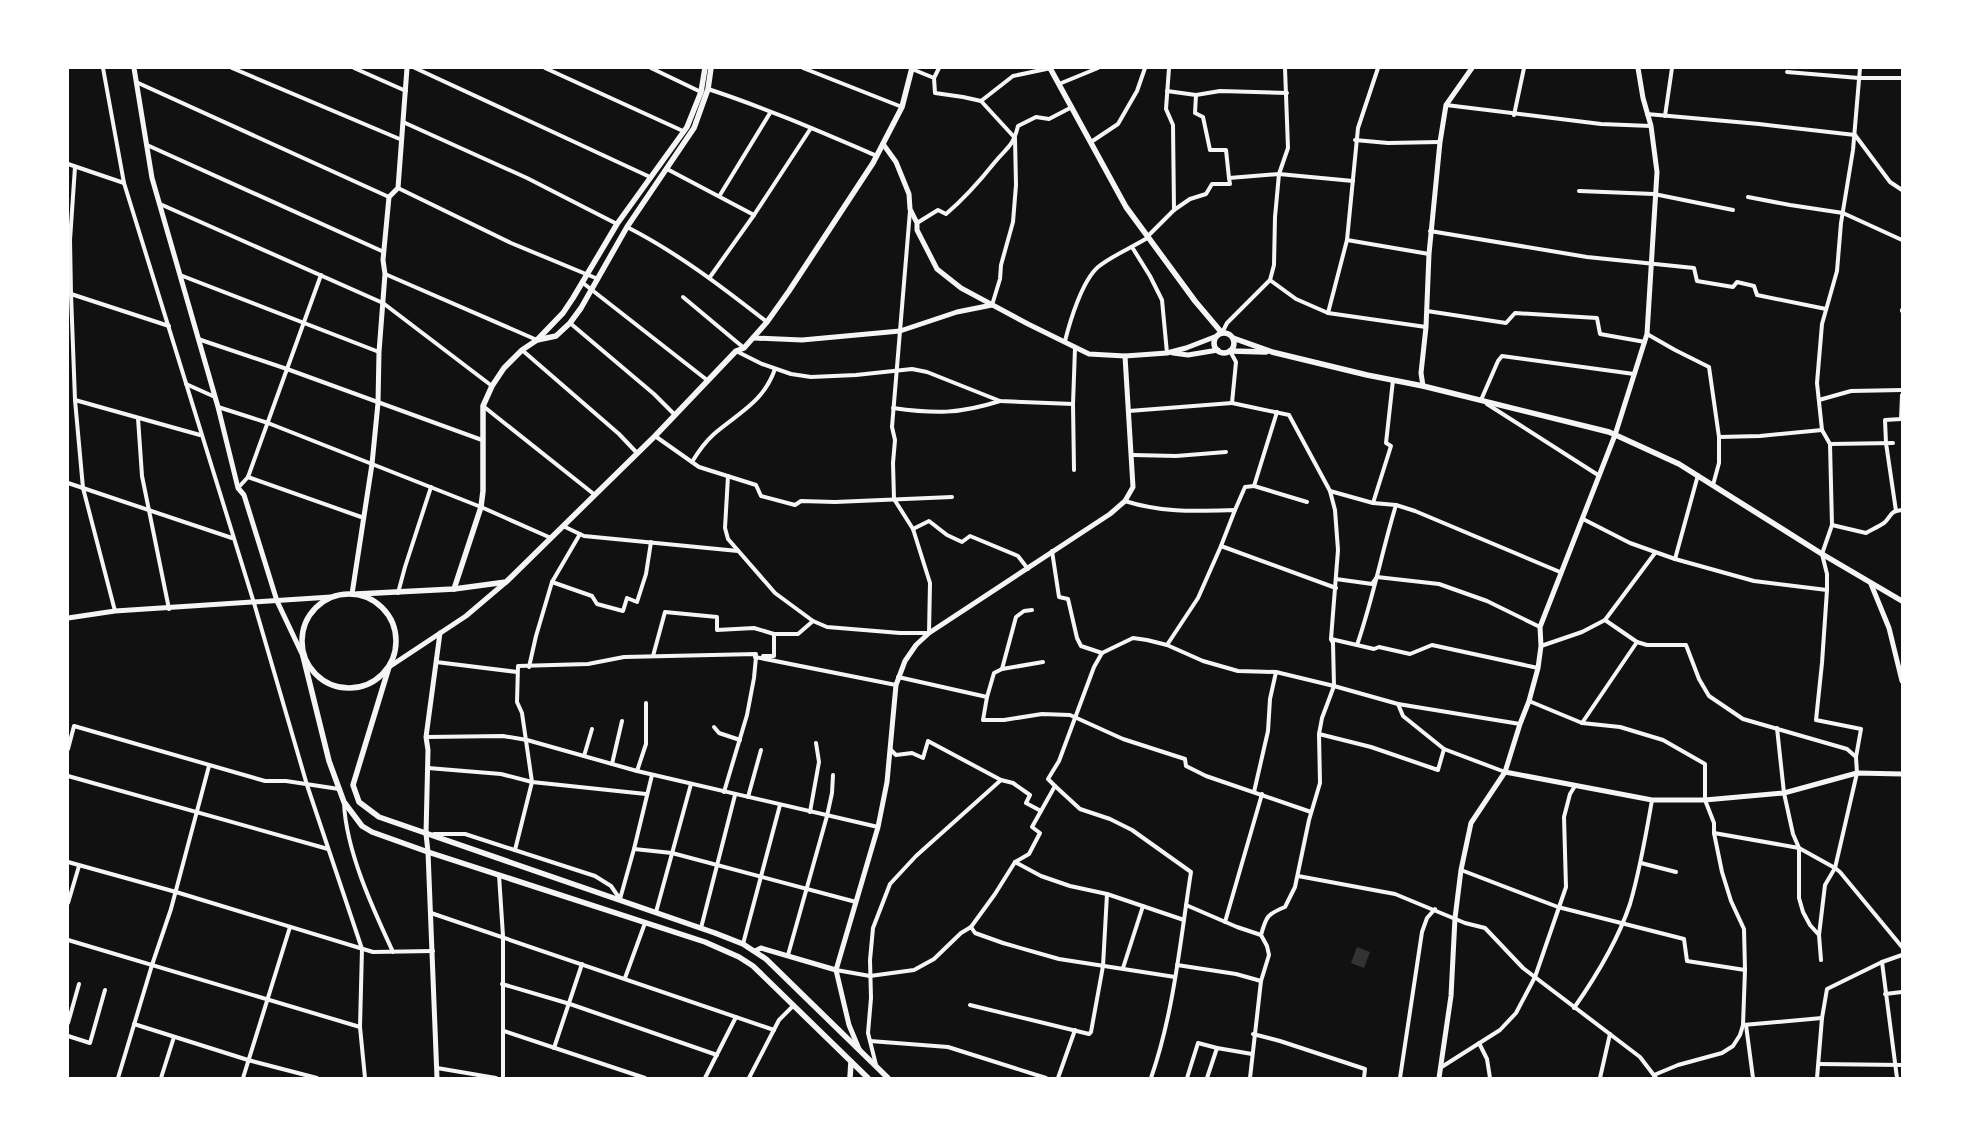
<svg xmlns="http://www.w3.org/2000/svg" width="1970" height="1146" font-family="Bitter,serif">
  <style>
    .water { fill: #333 }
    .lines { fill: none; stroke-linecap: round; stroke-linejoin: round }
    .minor { stroke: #f5f5f5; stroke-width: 4 }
    .tertiary { stroke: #f5f5f5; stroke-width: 5 }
    .secondary { stroke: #f5f5f5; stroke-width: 5.5 }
  </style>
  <rect width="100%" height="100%" fill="#111"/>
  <path class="water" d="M1357,947L1370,952L1364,968L1351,963Z"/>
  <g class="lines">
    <g class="minor">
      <path d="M103,68L124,183L254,603L307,785L362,949L360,1027L365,1078"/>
      <path d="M232,68L402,140"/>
      <path d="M354,68L406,91"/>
      <path d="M415,68L650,177"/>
      <path d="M545,68L683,131"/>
      <path d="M651,68L701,92"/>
      <path d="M803,68L902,107"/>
      <path d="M1169,68L1166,109L1173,125L1174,210"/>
      <path d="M912,69L934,78L935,93L963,97L981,101L1013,76L1051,68"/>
      <path d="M1787,72L1859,78H1902"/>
      <path d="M934,78L939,68"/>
      <path d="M136,82L389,197"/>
      <path d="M1059,84L1098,68"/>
      <path d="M708,89C766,108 821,132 877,156"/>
      <path d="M1167,91L1196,95L1220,91L1287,93"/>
      <path d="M1196,95L1195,113L1203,117L1210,150H1226L1229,178"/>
      <path d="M981,101L1015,138L1016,185L1013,222L1001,265L1000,279L992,305"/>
      <path d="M1446,105L1601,124L1651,126"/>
      <path d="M1647,114L1759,124L1855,135L1890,182L1902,190"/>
      <path d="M1514,115L1524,68"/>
      <path d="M1665,116L1672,68"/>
      <path d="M403,122L527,178L617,224"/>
      <path d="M1355,140L1388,143L1440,142"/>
      <path d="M1091,142L1118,124L1137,91L1145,68"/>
      <path d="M147,145L384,252"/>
      <path d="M68,164L124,183"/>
      <path d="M667,169L754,215"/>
      <path d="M398,188L511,243L598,279"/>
      <path d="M1579,191L1654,194L1733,210"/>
      <path d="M720,195L770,113"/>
      <path d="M1748,197L1790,205L1843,213L1902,240"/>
      <path d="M160,204L383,303L492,386"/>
      <path d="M917,223L938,210L946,214C965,198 979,182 995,162C1007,147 1013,147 1018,126L1036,117L1049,119L1072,107"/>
      <path d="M627,227C678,253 722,287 767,322"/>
      <path d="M1430,231L1587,257L1694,268L1697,281L1733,287L1737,282L1754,286L1757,295L1826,309"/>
      <path d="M1148,236L1174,210L1190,199L1206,194L1212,184H1230L1229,178L1279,174L1353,181"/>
      <path d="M1347,240L1429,254"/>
      <path d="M1132,247L1150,276L1162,300L1167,353"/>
      <path d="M385,274L537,340"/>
      <path d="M180,275L379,352"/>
      <path d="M710,277L754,215L811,128"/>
      <path d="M1270,280L1296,299L1328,313L1426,327"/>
      <path d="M583,283L707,380"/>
      <path d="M71,294L70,240L75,167"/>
      <path d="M683,297L744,348"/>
      <path d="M1902,310V311"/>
      <path d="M1427,311L1506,323L1515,313L1597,318L1600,334L1645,342"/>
      <path d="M1328,313L1347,240L1358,128L1378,68"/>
      <path d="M570,323L654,394L675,415"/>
      <path d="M1222,333L1227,323L1270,280L1274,265L1275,217L1279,174L1288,148L1285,68"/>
      <path d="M1647,334L1675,350L1709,367L1719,437V463L1713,485"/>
      <path d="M198,339L287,369L482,440"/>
      <path d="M1065,341C1070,321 1082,281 1098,267C1113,255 1133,247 1149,237"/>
      <path d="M522,350L619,434L637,453"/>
      <path d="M736,351L762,364L791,374L811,377L856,375L912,369L927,372L1000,401L1073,404"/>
      <path d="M1230,351L1236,362L1232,403L1289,415L1330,491L1335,510L1338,550L1331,639L1333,643L1334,686L1322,718L1319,734L1320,783L1309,820L1295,887L1285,907C1267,914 1266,917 1261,935L1267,946L1269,955L1261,981L1250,1078"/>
      <path d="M186,384L215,397"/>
      <path d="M75,400L200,435"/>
      <path d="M1481,400L1498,361L1502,356L1634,374"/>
      <path d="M1819,400L1851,391L1902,390"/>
      <path d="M1487,404L1598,475"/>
      <path d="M483,406L595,495"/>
      <path d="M218,407L268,423L481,507L551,538"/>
      <path d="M893,408C935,414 959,414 1000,401"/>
      <path d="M1129,411L1232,403"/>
      <path d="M138,418L142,476L169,609"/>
      <path d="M655,436L699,467L756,485L761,496L795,505L801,501L835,502L952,497"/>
      <path d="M1719,437L1760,436L1822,430"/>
      <path d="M1830,444L1893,443"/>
      <path d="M1133,455L1176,456L1226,452"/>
      <path d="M692,462C698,452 705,442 714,434C738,413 763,403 775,369"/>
      <path d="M1074,470L1073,404L1075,348"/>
      <path d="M728,476L725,528L728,539L775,593L813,621L827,627L900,633H929L930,583L913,529L894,499L893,463L895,440L892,427L910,211"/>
      <path d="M248,477L364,518"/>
      <path d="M68,483L232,538"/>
      <path d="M1254,486L1307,502"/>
      <path d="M238,488L248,477L321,275"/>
      <path d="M1330,491L1373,503L1396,505L1415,511L1560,572"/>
      <path d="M1125,501C1161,513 1198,511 1235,510L1221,546L1336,588"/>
      <path d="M1373,503L1391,446L1386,443L1393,380"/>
      <path d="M1235,510L1245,487L1254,486L1277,412"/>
      <path d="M1896,511L1886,443L1885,420L1901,419L1902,395"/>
      <path d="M1583,519L1630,543L1675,559L1754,581L1827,590"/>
      <path d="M1832,525L1866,533C1871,530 1878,527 1884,523C1892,516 1889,511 1902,510"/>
      <path d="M563,526L584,536L738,551"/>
      <path d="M913,529L929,521L947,535L962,542L970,536L1018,556L1028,569"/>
      <path d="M1052,551L1059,597L1068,599L1077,638L1081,646L1102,653"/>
      <path d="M1675,559L1698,475"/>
      <path d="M1336,579L1372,584L1377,577L1439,584L1487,601L1540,627"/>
      <path d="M552,582L592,596L597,604L623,611L627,598L637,602L646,574L651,542"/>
      <path d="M398,593L405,567L431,487"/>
      <path d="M115,611L83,488L75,400L71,294L169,326"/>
      <path d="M1605,620L1637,642L1647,645H1686L1699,679L1709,696L1743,719L1847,749L1856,757L1857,773L1835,868L1825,885L1819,935L1821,960"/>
      <path d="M1331,639L1374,649L1379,647L1410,654L1432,645L1538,668"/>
      <path d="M1167,645L1198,598L1221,546"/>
      <path d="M1357,645C1373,599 1382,551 1396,505"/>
      <path d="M1541,646L1582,632L1605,620L1655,553"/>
      <path d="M653,656L665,612L717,617V630L754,628L774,634H798L813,621"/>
      <path d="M763,656H774V634"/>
      <path d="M436,662L517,672"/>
      <path d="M529,667L536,636L552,582L580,534"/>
      <path d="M1002,669L1016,617L1024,611L1032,610"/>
      <path d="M898,677L987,697L994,673L1002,669L1043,662"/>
      <path d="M987,697L983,720H1004L1042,714L1070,715L1123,739L1185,759L1186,766L1206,776L1311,812"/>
      <path d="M1529,701L1582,723L1620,727L1663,740L1705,764V800L1714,823V833L1722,872L1731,901L1744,929L1745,970L1743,1025L1740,1035L1733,1046L1722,1053L1678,1065L1654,1075"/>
      <path d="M1398,704L1520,724"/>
      <path d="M1582,723L1637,642"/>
      <path d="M714,727L719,733L740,740"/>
      <path d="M1777,728L1784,793L1793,834L1799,848V898L1803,912L1810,925L1819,935"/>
      <path d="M1319,734L1371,747L1438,770L1444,749"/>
      <path d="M426,737L503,736L527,740L637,771L878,827"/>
      <path d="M68,749L74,726L265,781H286L339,789"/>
      <path d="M890,749L896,755L912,753L923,758L928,741L1001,780L1013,783L1030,795L1026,803L1041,811"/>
      <path d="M584,756L592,729"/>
      <path d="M1856,757L1861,729L1816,720L1822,663L1827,590V574L1822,554L1832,525L1830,444L1822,430L1817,383L1822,324L1837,271L1841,223L1853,150L1860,68"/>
      <path d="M612,764L622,721"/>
      <path d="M428,768L501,774L532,782L646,794"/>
      <path d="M637,771L646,744V703"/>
      <path d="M68,776L328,849"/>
      <path d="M1055,786L1080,809L1110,819L1132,830L1191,872C1180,942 1174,1012 1151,1078"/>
      <path d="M724,792L747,715L754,678L756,657"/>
      <path d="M1254,792L1268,731L1270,699L1276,672"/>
      <path d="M748,797L761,750"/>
      <path d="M344,803C346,851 373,909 393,952"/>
      <path d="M810,812L819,762L816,743"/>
      <path d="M1714,833L1799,848L1835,868L1840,872L1902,947"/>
      <path d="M434,834H465L595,876L611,886L620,899"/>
      <path d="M634,849L672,853L856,902"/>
      <path d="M515,850L532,782L522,713L517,702L518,666L588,664L624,657L756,654L755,657L896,685"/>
      <path d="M68,862L176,892L373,952L433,951"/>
      <path d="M1015,862L1041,876L1070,886L1107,894L1184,920"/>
      <path d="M1641,863L1676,872"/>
      <path d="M1461,870L1558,907L1684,939L1687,961L1745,970"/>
      <path d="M499,875L503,936V1078"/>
      <path d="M1298,876L1395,894L1465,923L1485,928L1523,968L1640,1057L1656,1078"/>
      <path d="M620,899L634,849L652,775"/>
      <path d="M68,903L79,866"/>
      <path d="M1186,905L1237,927L1261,935"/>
      <path d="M656,912L691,784"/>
      <path d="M431,913L774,1030"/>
      <path d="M1225,922L1262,794"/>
      <path d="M971,927L975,933L1003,943L1059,959L1175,977"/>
      <path d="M701,928L735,795"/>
      <path d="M68,940L360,1027"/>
      <path d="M743,944L780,805"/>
      <path d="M788,955L827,816L832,793L833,775"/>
      <path d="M1882,962L1897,1078"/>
      <path d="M1177,965L1236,974L1261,981"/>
      <path d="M1123,968L1143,906"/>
      <path d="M836,970L870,976L914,970L934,959L961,933L971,927L995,894L1015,862L1029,854L1040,833L1032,827L1055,786L1048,779L1059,761L1094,667L1102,653L1133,638L1147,640L1167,645L1203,661L1238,671L1276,672L1334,686L1398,704L1403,716L1444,749L1505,772"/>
      <path d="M625,978L645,923"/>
      <path d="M502,984L570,1004L717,1055"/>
      <path d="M1885,994L1902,992"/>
      <path d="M970,1005L1089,1034L1091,1032L1103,966L1107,894"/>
      <path d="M1574,1008C1595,978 1618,940 1630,904C1640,870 1646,835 1652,800"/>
      <path d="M68,1023L79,984"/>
      <path d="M134,1024L248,1060L317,1078"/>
      <path d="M1743,1025L1822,1018"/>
      <path d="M1746,1025L1753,1078"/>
      <path d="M504,1031L645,1078"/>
      <path d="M1253,1034L1280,1041L1365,1069L1364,1078"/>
      <path d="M68,1036L90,1043L105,990"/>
      <path d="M870,1041L948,1047L1046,1078"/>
      <path d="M1479,1043L1487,1059L1490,1078"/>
      <path d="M554,1048L582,964"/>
      <path d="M1819,1064L1902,1065"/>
      <path d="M876,1065L868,1033L871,998L870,960L873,928L890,884L916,856L1001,780"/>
      <path d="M437,1068L496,1078"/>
      <path d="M1440,1068L1500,1030L1516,1013L1535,977L1566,887L1564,817L1570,794L1575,786"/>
      <path d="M118,1078L152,965L171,909L209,766"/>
      <path d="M161,1078L174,1037"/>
      <path d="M243,1078L290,927"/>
      <path d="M705,1078L736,1017"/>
      <path d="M749,1078L779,1020L794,1005"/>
      <path d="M1058,1078L1075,1030"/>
      <path d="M1187,1078L1198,1043L1217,1048"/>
      <path d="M1207,1078L1217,1048L1252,1054"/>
      <path d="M1400,1078L1422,932L1427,918L1435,909"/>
      <path d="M1600,1078L1610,1034"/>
      <path d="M1817,1078L1822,1018L1827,989L1882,962L1902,955"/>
    </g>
    <g class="tertiary">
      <path d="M134,68L152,178L218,407L238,488L244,495L277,601L303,656"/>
      <path d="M883,144L896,162L909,194L910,209L917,223V230L937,269L961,288L1028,324L1089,354L1125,356L1167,353L1186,348L1217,336"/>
      <path d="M753,338L802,340L900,331L957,312L992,305"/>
      <path d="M1173,353L1188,355L1218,350"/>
      <path d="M1423,386L1421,373L1426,327L1429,254L1440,142L1446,105L1472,68"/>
      <path d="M1871,584L1889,628L1902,681"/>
      <path d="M352,594L372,464L378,403L379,352L385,274L383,260L389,197L398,188L407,68"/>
      <path d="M68,618L115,611L331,597"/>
      <path d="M389,667L466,616L506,582"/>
      <path d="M1505,772L1652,800H1705L1784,793L1857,773L1902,774"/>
      <path d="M755,951L761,948L836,970"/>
      <path d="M859,1049L849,1025L836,970L878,827L887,782L896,685L905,661L916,645L929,633L1110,514L1125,501L1133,487L1125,356"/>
      <path d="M437,1078L428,852L426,834L428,750L426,737L440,633"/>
      <path d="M1439,1078L1451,996L1455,918L1461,870L1471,823L1505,772L1520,724L1529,701L1538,668L1541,646L1540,627L1615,435L1647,334L1657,172L1651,126L1643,98L1638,68"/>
    </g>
    <g class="secondary">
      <path d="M1050,68L1126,207L1195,301L1222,333"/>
      <circle cx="1224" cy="343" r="10"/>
      <path d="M1233,338L1272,352L1367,375L1423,386L1609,432L1679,464L1822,554L1902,601"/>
      <path d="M537,340L556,336L570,323L581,308L627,227L694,128L708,89L711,68"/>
      <path d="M1230,351L1266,352"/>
      <path d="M454,589L481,507L483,491V406L492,386L504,368L522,350L537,340L563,313L573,298L617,224L687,127L701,92L705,68"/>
      <circle cx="349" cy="641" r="47"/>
      <path d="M357,594L454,589L506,582L655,436L736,351L744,348L767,322L789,291L873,163L902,107L912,68"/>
      <path d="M303,656L329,761L344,802L362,826L372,832L428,852L705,942L739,957L753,966L868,1078"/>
      <path d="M389,667L353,785L359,802L379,817L715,933L743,944L766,959L888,1078"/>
      <path d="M850,1078L851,1062"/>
    </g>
  </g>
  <rect width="1970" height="1146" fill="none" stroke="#ffffff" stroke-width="138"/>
</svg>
